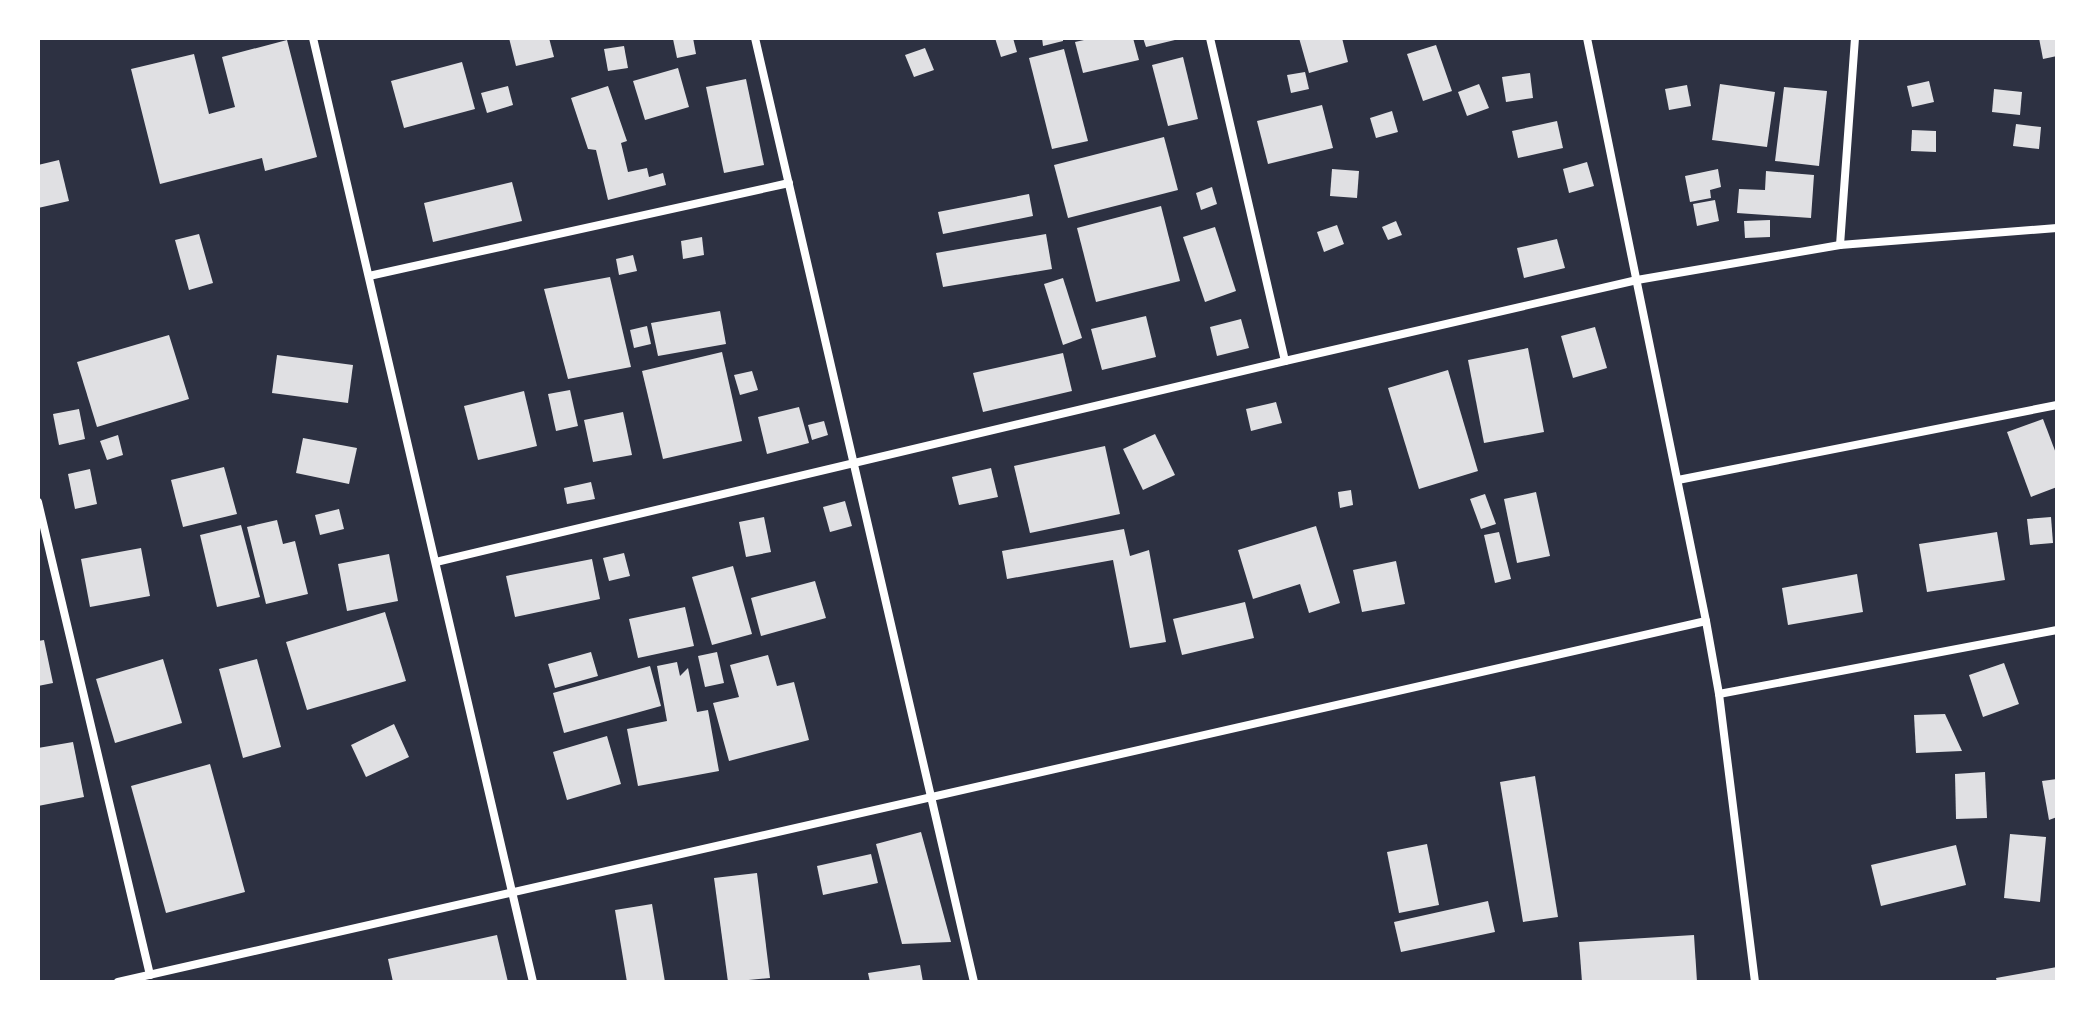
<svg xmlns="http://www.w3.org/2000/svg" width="2095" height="1020" font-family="Manrope,sans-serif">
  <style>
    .building { fill: #e0e0e3 }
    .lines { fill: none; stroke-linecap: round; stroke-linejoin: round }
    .minor { stroke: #fff; stroke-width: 8 }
  </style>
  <rect width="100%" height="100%" fill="#2d3142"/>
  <g class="building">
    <path d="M509,38H549L554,57L516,66Z"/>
    <path d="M693,38L696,54L677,58L673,39Z"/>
    <path d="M995,38H1013L1017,52L1001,57Z"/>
    <path d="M1042,38H1063V41L1043,46Z"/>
    <path d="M1093,38H1133L1139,60L1083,73L1075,42Z"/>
    <path d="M1143,38H1179V39L1146,47Z"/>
    <path d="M1299,38H1342L1348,62L1309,73Z"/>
    <path d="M2039,38H2057V56L2043,59Z"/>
    <path d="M287,40L317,157L265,171L262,158L160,184L131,69L194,54L209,114L235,107L222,57Z"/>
    <path d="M1436,45L1452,91L1423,101L1407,54Z"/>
    <path d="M624,46L628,68L608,71L604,49Z"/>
    <path d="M925,48L934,70L914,77L905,55Z"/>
    <path d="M1064,49L1088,141L1052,149L1029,58Z"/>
    <path d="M1183,57L1198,119L1168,126L1152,65Z"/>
    <path d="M462,62L475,109L404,128L391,81Z"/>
    <path d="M678,68L689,107L645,120L633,81Z"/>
    <path d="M1305,72L1309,89L1291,93L1287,75Z"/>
    <path d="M1530,73L1533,98L1506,102L1502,77Z"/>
    <path d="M746,79L764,165L724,173L706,87Z"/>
    <path d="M1929,81L1934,102L1912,107L1907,86Z"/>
    <path d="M1479,84L1489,108L1467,116L1458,92Z"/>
    <path d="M1720,84L1775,92L1767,147L1712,140Z"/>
    <path d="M1687,85L1691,106L1669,110L1665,89Z"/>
    <path d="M508,86L513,105L487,113L481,93Z"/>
    <path d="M608,86L627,141L621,143L628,172L647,168L649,177L663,173L666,185L608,200L596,150L588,149L571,98Z"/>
    <path d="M1784,87L1827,91L1819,166L1775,161Z"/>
    <path d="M1994,89L2022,92L2020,115L1992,112Z"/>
    <path d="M1322,105L1333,148L1268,164L1257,121Z"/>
    <path d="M1392,111L1398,132L1376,138L1370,118Z"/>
    <path d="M1557,121L1563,148L1518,158L1512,131Z"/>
    <path d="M2016,124L2041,127L2039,149L2013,146Z"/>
    <path d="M1912,130L1936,131V152L1911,151Z"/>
    <path d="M1164,137L1178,190L1068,218L1054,165Z"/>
    <path d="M59,160L69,201L38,208V165Z"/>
    <path d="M1587,162L1594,186L1569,193L1563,169Z"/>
    <path d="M1332,169L1359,171L1357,198L1330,196Z"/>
    <path d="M1718,169L1721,187L1710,190L1711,198L1690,202L1685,176Z"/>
    <path d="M1766,171L1814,175L1811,218L1737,213L1739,189L1765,190Z"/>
    <path d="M512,182L522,221L433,242L424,203Z"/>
    <path d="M1212,187L1217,204L1201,210L1196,193Z"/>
    <path d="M1029,194L1033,216L943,234L938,212Z"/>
    <path d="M1715,200L1719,221L1697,226L1693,204Z"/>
    <path d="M1161,206L1180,281L1096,302L1077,228Z"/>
    <path d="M1770,220V237L1745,238L1744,221Z"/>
    <path d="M1396,221L1402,235L1388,240L1382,227Z"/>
    <path d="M1337,225L1344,244L1324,252L1317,232Z"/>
    <path d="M1215,227L1236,291L1205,302L1183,237Z"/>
    <path d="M199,234L213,283L189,290L175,240Z"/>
    <path d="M1046,234L1052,269L943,287L936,253Z"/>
    <path d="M702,237L704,255L683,259L681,241Z"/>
    <path d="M1557,239L1565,268L1524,278L1517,248Z"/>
    <path d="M633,255L637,271L619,275L616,259Z"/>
    <path d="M610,277L631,367L568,379L544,289Z"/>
    <path d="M1063,278L1082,338L1063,345L1044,284Z"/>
    <path d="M720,311L726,344L658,356L651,323Z"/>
    <path d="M1146,316L1156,357L1102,370L1091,329Z"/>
    <path d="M1241,319L1249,348L1217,356L1210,327Z"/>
    <path d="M647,326L651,344L634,348L630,330Z"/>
    <path d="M1595,327L1607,368L1573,378L1561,336Z"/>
    <path d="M169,335L189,399L97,427L77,362Z"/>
    <path d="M1528,348L1544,432L1484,443L1468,360Z"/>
    <path d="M722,352L742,441L663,459L642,371Z"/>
    <path d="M1063,353L1072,391L983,412L973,373Z"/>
    <path d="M277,355L353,365L348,403L272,393Z"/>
    <path d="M1448,370L1478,471L1419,489L1388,388Z"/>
    <path d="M752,371L758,390L740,395L734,375Z"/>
    <path d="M570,390L578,426L556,431L548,394Z"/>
    <path d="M524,391L537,446L478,460L464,406Z"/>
    <path d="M1276,402L1282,423L1251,431L1246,409Z"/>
    <path d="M799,407L809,443L767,454L758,417Z"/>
    <path d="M79,409L85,439L59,445L53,414Z"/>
    <path d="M623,412L632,455L593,462L584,420Z"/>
    <path d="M2043,419L2057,456V487L2031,497L2007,432Z"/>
    <path d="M824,421L828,435L812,440L808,425Z"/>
    <path d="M1155,434L1175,475L1143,490L1123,449Z"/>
    <path d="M118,435L123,455L107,460L100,441Z"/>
    <path d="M303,438L357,448L349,484L296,473Z"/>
    <path d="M1105,446L1120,514L1030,533L1014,466Z"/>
    <path d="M224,467L237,514L183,527L171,480Z"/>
    <path d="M991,468L998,497L959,505L952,477Z"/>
    <path d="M90,469L97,504L75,509L68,474Z"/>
    <path d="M591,482L595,499L567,504L564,488Z"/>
    <path d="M1351,490L1353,505L1340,508L1338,492Z"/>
    <path d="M1536,492L1550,556L1517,563L1504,499Z"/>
    <path d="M1485,494L1496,524L1481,529L1470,499Z"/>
    <path d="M845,501L852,526L830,532L823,507Z"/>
    <path d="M339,509L344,529L320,535L315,515Z"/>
    <path d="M764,517L771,552L746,557L739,522Z"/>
    <path d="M2051,517L2053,543L2030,545L2027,519Z"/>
    <path d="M277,520L283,544L295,541L308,594L266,604L247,527Z"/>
    <path d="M241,525L260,597L217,607L200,535Z"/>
    <path d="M1316,526L1340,603L1309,613L1300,584L1253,599L1238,550Z"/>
    <path d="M1124,529L1130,556L1149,550L1166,642L1130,648L1113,560L1007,579L1002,551Z"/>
    <path d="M1499,532L1511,579L1495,583L1484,535Z"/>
    <path d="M1997,532L2005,580L1927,592L1919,544Z"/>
    <path d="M141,548L150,596L90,607L81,559Z"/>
    <path d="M624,553L630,576L609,581L603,558Z"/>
    <path d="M389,554L398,601L347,611L338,564Z"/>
    <path d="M592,559L600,599L515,617L506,576Z"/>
    <path d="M1396,561L1405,604L1362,612L1353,570Z"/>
    <path d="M733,566L752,634L712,645L692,577Z"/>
    <path d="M1857,574L1863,612L1788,625L1782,588Z"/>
    <path d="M815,581L826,618L761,636L751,598Z"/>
    <path d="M1245,602L1254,638L1182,655L1173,619Z"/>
    <path d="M685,607L694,646L638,658L629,619Z"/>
    <path d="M385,612L406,681L307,710L286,642Z"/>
    <path d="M44,640L53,683L38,686V641Z"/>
    <path d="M591,652L598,676L555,688L548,664Z"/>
    <path d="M717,652L724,683L705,687L698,656Z"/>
    <path d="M768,655L777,686L794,682L809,740L729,761L713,703L739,697L730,665Z"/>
    <path d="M163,659L182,723L115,743L96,679Z"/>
    <path d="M257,659L281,747L243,758L219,669Z"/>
    <path d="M677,662L680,676L688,668L697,712L708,710L719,771L638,786L627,729L667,721L657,666Z"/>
    <path d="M2004,663L2019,704L1983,717L1969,675Z"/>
    <path d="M650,666L661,706L564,733L553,693Z"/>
    <path d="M1945,714L1962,751L1916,753L1914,715Z"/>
    <path d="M394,724L409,757L366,777L351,745Z"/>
    <path d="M607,736L621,784L567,800L553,752Z"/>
    <path d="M73,742L84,797L38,806V748Z"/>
    <path d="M210,764L245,892L166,913L131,786Z"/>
    <path d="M1985,772L1987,818L1956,819L1955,774Z"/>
    <path d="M1535,776L1558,917L1523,922L1500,782Z"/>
    <path d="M2057,779V817L2049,820L2042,781Z"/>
    <path d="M921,832L951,942L902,944L876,844Z"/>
    <path d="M2010,834L2046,837L2040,902L2004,898Z"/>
    <path d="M1427,844L1439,905L1399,913L1387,852Z"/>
    <path d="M1956,845L1966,885L1881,906L1871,865Z"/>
    <path d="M871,854L878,883L823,895L817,866Z"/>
    <path d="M757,873L770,978L728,982L714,878Z"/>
    <path d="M1488,901L1495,932L1401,952L1394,922Z"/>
    <path d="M652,904L665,982H627L615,910Z"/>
    <path d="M497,935L508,982H393L388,959Z"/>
    <path d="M1694,935L1697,982H1582L1579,942Z"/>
    <path d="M920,965L923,982H870L868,973Z"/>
    <path d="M2057,967V982H1997L1996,978Z"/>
  </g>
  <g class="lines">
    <g class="minor">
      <path d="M313,38L533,982"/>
      <path d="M755,38L974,982"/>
      <path d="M1210,38L1285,361"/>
      <path d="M1587,38L1706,621L1719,694L1755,982"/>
      <path d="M1840,245L1855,38"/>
      <path d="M369,276L789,183"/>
      <path d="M1678,480L2057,405"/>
      <path d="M38,502L150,975"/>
      <path d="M436,562L1285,361L1637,280L1840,245L2057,228"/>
      <path d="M1719,694L2057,630"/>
      <path d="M118,982L1706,621"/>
    </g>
  </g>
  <rect width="2095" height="1020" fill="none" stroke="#ffffff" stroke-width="80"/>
</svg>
